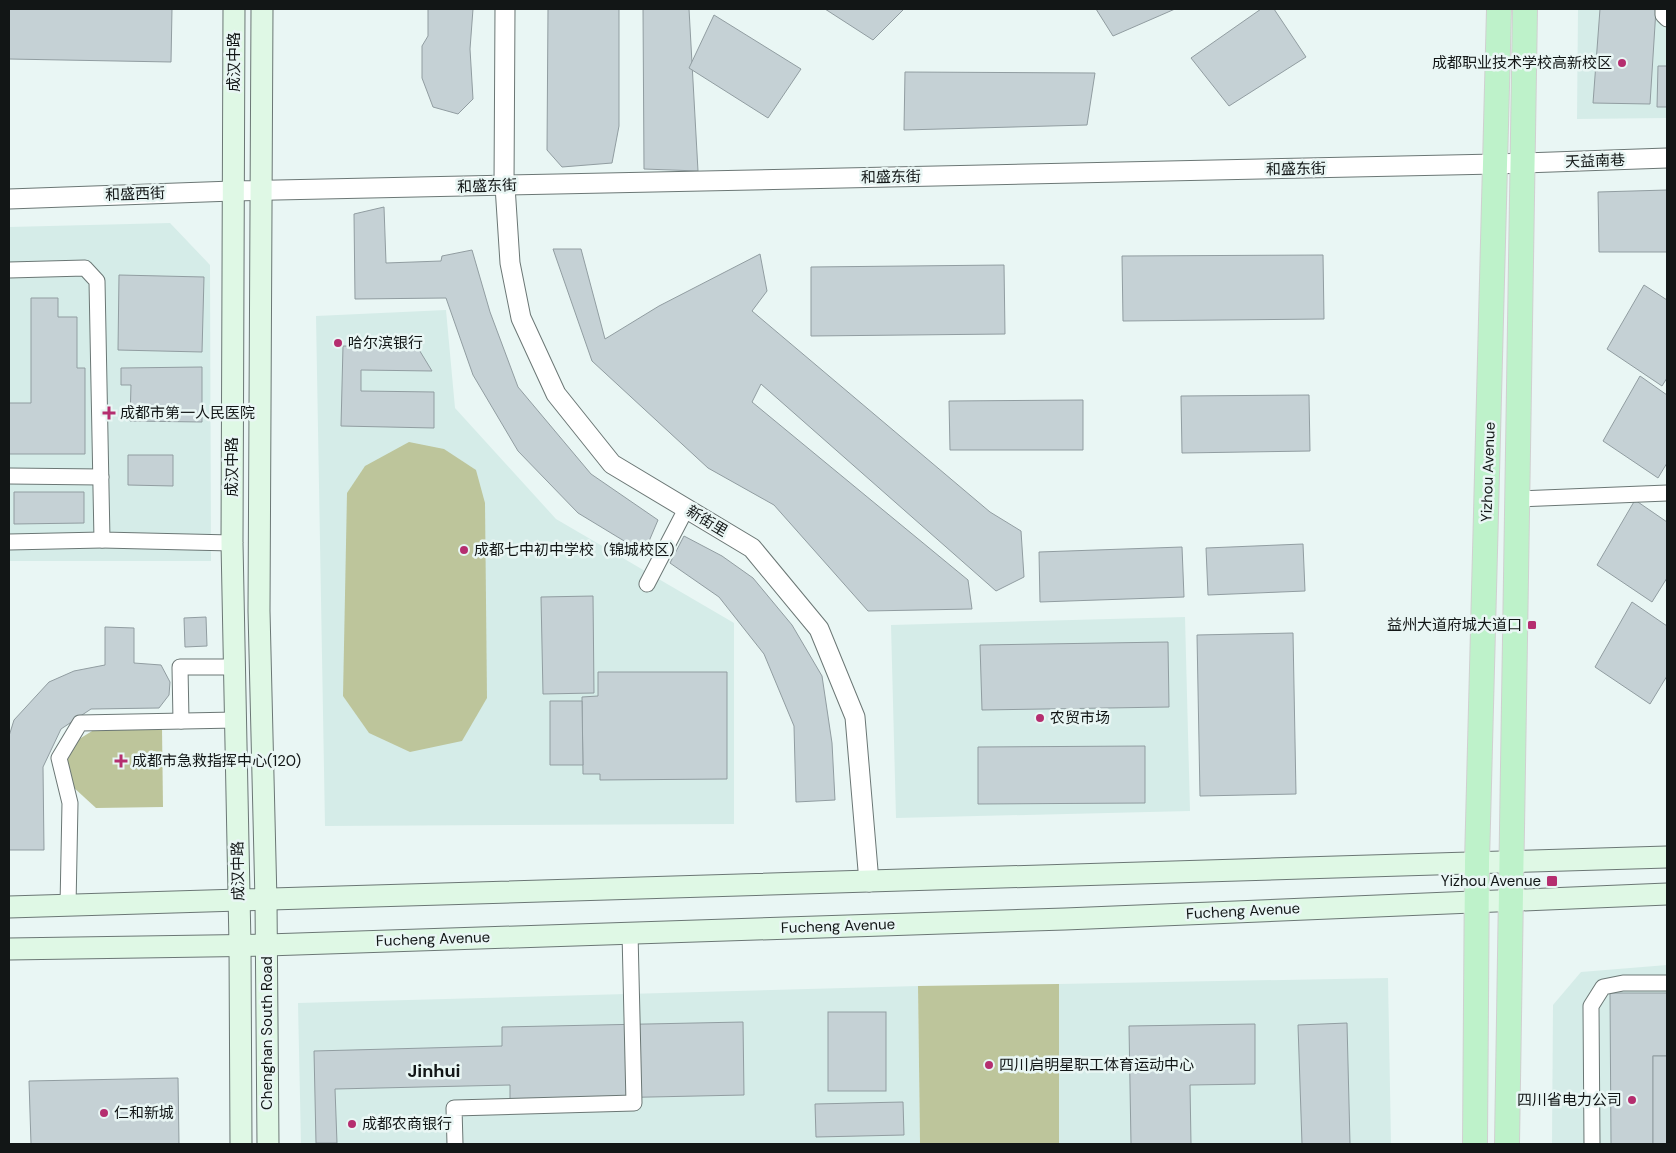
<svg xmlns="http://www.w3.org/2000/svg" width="1676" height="1153" font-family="'DM Sans','Noto Sans SC',sans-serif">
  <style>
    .built { fill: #d5ece8 }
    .green { fill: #bdc59b }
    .building { fill: #c5d1d5; stroke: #919da1 }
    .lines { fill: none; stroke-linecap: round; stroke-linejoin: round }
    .minor-casing { stroke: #6b7775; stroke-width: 17 }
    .tertiary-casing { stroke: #6b7775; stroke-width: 21 }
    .secondary-casing { stroke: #6b7775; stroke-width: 23 }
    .primary-casing { stroke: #d0d0d0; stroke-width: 26 }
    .minor { stroke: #fff; stroke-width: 15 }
    .tertiary { stroke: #fff; stroke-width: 19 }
    .secondary { stroke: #dff8e5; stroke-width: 21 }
    .primary { stroke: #bef2ca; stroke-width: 24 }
    .poi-dot { fill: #b52e6f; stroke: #e9f6f4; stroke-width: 2 }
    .labels { text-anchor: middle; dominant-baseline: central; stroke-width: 5; stroke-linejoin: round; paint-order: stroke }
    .street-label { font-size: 15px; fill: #121616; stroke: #e9f6f4 }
    .poi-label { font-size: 15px; fill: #121616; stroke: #e9f6f4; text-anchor: start }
    .quarter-label { font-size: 18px; font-weight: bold; fill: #121616; stroke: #e9f6f4 }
  </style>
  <rect width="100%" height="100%" fill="#e9f6f4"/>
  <g class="built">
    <path d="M1578,9H1667V118L1577,119Z"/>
    <path d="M170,223L210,265L211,561H9V227Z"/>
    <path d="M446,310L455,408L556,519L734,623V824L325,826L316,316Z"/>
    <path d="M1185,617L1190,811L896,818L891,625Z"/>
    <path d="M1667,965V1144H1552L1553,1005L1581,972Z"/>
    <path d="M1388,978L1391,1144H1059V984Z"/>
    <path d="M918,986L920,1144H301L298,1003Z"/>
  </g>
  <g class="green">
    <path d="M409,442L444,449L476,470L485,503L487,698L462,741L410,752L369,733L343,696L347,493L365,466Z"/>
    <path d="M97,728H162L163,807L96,808L72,786L67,761L76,741Z"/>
    <path d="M1059,984V1144H920L918,986Z"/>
  </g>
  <g class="building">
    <path d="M9,9H172L171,62L9,59Z"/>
    <path d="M428,9H473L470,49L473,99L458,114L433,107L422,78V46L428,36Z"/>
    <path d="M548,9H619V126L612,163L562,167L547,150Z"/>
    <path d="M643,9H689L698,171L644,169Z"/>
    <path d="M825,9H904L873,40Z"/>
    <path d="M1096,9H1175L1113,36Z"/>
    <path d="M1261,9H1274L1306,57L1229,106L1191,58Z"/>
    <path d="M1600,9H1656L1650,104L1593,103Z"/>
    <path d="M714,15L801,69L768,118L689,68Z"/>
    <path d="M1658,66H1667V107H1657Z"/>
    <path d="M905,72L1095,73L1087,125L904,130Z"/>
    <path d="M1667,190V252H1599L1598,192Z"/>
    <path d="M384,207L386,263L441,261L442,256L472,250L490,312L518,387L591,474L658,520L644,553L578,513L518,451L473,375L446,298L355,299L354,214Z"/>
    <path d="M553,249H581L605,339L659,306L760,254L767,291L752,311L990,512L1021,531L1024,577L996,591L761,384L752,402L968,580L972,609L868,611L774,505L708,468L592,361Z"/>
    <path d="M1323,255L1324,319L1123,321L1122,256Z"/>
    <path d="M1004,265L1005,334L811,336V267Z"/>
    <path d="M119,275L204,277L202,352L118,350Z"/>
    <path d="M1644,285L1667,300V378L1662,386L1607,349Z"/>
    <path d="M31,298H58V317H77V368H85V454H9V403H31Z"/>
    <path d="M343,346L418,348L432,371L361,370V391L434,392V428L341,426Z"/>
    <path d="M202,367V422L130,421L131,385H121V368Z"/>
    <path d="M1640,376L1667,395V463L1658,478L1603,441Z"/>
    <path d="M1309,395L1310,451L1182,453L1181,396Z"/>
    <path d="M1083,400V450H950L949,401Z"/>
    <path d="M128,455H173V486L128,485Z"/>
    <path d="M14,492H84V523L14,524Z"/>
    <path d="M1635,500L1667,522V578L1652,602L1597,565Z"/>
    <path d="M684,536L722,556L753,578L792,625L822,676L832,743L835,800L796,802L794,726L764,654L719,597L670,563Z"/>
    <path d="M1303,544L1305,591L1208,595L1206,548Z"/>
    <path d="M1182,547L1184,597L1040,602L1039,552Z"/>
    <path d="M593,596L594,693L543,694L541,597Z"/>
    <path d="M1632,602L1667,626V676L1650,704L1595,667Z"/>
    <path d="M206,617L207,646L185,647L184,618Z"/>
    <path d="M105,627L134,628V663L161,665L170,682L169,695L159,708L91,709L61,729L43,767L44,850H9V736L14,720L49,682L74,671L105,665Z"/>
    <path d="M1293,633L1296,794L1200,796L1197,635Z"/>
    <path d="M1168,642L1169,707L982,710L980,645Z"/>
    <path d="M598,672H727V779L600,780V774H583L582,697L598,696Z"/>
    <path d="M550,701H582L583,765H550Z"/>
    <path d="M1145,746V803L978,804V747Z"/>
    <path d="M1610,993H1667V1056H1653V1144H1611Z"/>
    <rect x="828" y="1012" width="58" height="79"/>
    <path d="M743,1022L744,1095L510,1100V1085L335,1089L337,1143H316L314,1051L502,1046V1027Z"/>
    <path d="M1347,1023L1350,1144H1302L1298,1025Z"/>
    <path d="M1255,1024V1084L1190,1085L1191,1144H1131L1129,1026Z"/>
    <rect x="1653" y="1056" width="14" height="88"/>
    <path d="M178,1078L179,1144H31L29,1081Z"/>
    <path d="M903,1102L904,1135L816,1137L815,1104Z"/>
  </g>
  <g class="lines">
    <g class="minor-casing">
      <g id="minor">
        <path d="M1663,9V15L1667,19"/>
        <path d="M9,270L85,268L97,281L102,540L232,543"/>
        <path d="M9,476L101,477"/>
        <path d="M1519,499L1667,493"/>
        <path d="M9,542L102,540"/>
        <path d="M647,584L686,509"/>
        <path d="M181,721L180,667H234"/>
        <path d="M68,906L70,803L59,758L80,723L236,720"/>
        <path d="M455,1144L454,1108L634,1103L630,933"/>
        <path d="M1592,1144L1591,1006L1603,987L1623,983H1667"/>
      </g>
    </g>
    <g class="tertiary-casing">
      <g id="tertiary">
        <path d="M504,185L505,9"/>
        <path d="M505,186L510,263L521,318L556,394L612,464L752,548L819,629L855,717L869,882"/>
        <path d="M9,199L233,191L1496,164L1667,158"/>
      </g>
    </g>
    <g class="secondary-casing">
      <g id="secondary">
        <path d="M234,9L232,543L240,945L241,1144"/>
        <path d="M262,9L259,611L266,901L268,1144"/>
        <path d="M9,907L1667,857"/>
        <path d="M9,949L267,945L1065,919L1667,894"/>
      </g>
    </g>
    <g class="primary-casing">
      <g id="primary">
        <path d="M1475,1144L1477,862L1499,9"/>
        <path d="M1507,1144L1525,9"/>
      </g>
    </g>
    <use href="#minor" class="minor"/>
    <use href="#tertiary" class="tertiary"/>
    <use href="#secondary" class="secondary"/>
    <use href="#primary" class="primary"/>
  </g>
  <g class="poi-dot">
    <circle cx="1622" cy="63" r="5"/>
    <circle cx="338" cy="343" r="5"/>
    <path d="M106.5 405.5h5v5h5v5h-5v5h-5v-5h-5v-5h5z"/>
    <circle cx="464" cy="550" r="5"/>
    <rect x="1527" y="620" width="10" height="10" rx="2.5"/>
    <circle cx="1040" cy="718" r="5"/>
    <path d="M118.5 753.5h5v5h5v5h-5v5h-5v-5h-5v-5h5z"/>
    <rect x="1546" y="875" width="12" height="12" rx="2.5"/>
    <circle cx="989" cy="1065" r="5"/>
    <circle cx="1632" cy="1100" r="5"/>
    <circle cx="104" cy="1113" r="5"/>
    <circle cx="352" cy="1124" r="5"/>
  </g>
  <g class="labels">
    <g class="street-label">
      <text transform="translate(234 62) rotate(-90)">成汉中路</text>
      <text transform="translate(1595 161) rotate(-2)">天益南巷</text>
      <text transform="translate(1296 169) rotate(-1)">和盛东街</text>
      <text transform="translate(891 177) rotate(-1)">和盛东街</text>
      <text transform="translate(487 186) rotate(-2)">和盛东街</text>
      <text transform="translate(135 194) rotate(-2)">和盛西街</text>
      <text transform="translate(232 467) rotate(-90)">成汉中路</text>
      <text transform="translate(1488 472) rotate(-88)">Yizhou Avenue</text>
      <text transform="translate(707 521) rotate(31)">新街里</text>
      <text transform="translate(238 871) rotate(-91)">成汉中路</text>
      <text transform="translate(1243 911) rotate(-3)">Fucheng Avenue</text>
      <text transform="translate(838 926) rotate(-2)">Fucheng Avenue</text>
      <text transform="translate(433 939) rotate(-2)">Fucheng Avenue</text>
      <text transform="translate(267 1033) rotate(-90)">Chenghan South Road</text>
    </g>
    <g class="poi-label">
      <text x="1612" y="63" text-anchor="end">成都职业技术学校高新校区</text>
      <text x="348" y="343">哈尔滨银行</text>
      <text x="120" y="413">成都市第一人民医院</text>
      <text x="474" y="550">成都七中初中学校（锦城校区）</text>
      <text x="1522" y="625" text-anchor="end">益州大道府城大道口</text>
      <text x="1050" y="718">农贸市场</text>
      <text x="132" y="761">成都市急救指挥中心(120)</text>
      <text x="1541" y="881" text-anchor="end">Yizhou Avenue</text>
      <text x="999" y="1065">四川启明星职工体育运动中心</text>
      <text x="1622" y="1100" text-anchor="end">四川省电力公司</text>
      <text x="114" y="1113">仁和新城</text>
      <text x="362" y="1124">成都农商银行</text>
    </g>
    <g class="quarter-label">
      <text x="434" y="1071">Jinhui</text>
    </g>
  </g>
  <rect width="1676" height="1153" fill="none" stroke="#121616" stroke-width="20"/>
</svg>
